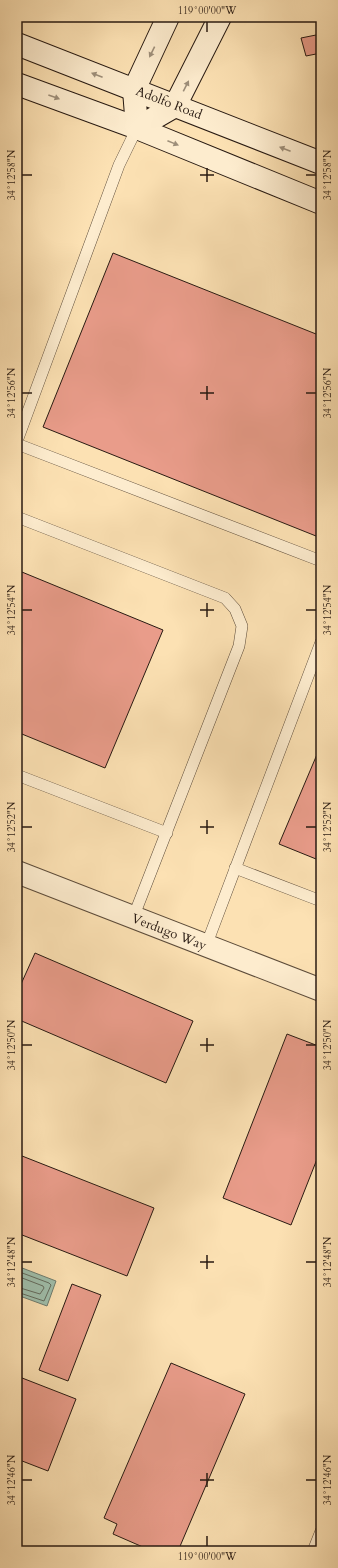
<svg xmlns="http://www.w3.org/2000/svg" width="338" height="1568" font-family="Cardo,serif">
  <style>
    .water { fill: #9fbeab; stroke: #6f7c6e }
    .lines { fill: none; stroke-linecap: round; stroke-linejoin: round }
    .shore { stroke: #646c5e; stroke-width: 1 }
    .building { fill: #e99c8a; stroke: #281a12 }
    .lane-casing { stroke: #5d4c3a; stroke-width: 12 }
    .street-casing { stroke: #5d4c3a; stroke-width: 24 }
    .secondary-casing { stroke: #281a12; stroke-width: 24 }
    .lane { stroke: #fdecce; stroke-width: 11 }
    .street { stroke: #fdecce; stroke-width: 22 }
    .secondary { stroke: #fdecce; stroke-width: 22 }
    .oneway { fill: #9d8e79 }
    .ticks { fill: none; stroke: #281a12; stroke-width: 1.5 }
    .labels { text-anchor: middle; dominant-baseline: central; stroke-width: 3; stroke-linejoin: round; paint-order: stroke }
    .street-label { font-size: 13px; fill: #281a12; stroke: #fdecce }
    .neatline { fill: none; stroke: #281a12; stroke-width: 1.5 }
    .ticks-label { font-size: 10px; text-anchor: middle; fill: #281a12 }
  </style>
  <rect width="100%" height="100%" fill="#fce1b3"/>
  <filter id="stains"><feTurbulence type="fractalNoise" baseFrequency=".005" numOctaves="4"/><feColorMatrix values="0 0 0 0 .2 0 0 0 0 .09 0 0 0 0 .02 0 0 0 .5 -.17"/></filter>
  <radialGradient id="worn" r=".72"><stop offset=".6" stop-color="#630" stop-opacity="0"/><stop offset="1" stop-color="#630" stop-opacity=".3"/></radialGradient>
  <path class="water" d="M17,1266L56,1281L47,1306L17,1295Z"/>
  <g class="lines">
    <g class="shore">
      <path d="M17,1271L49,1283L51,1285L44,1301L17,1292"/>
      <path d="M17,1276L43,1286L44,1288L40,1294L17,1287"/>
    </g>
  </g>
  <g class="building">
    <path d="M321,34V53L306,56L301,38Z"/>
    <path d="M113,253L321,336V538L43,427Z"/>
    <path d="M17,570L163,630L105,768L17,732Z"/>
    <path d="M321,745V861L279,844Z"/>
    <path d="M35,953L193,1021L166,1083L17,1019V993Z"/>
    <path d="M287,1034L321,1047V1149L291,1225L223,1198Z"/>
    <path d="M17,1154L154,1208L127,1276L17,1233Z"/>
    <path d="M72,1284L101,1295L68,1381L39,1370Z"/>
    <path d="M171,1363L245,1394L178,1551H152L113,1534L117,1524L104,1518Z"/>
    <path d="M17,1376L76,1399L48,1471L17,1459Z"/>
  </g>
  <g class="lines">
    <g class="lane-casing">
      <g id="lane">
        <path d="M17,441L119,165L137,128"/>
        <path d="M17,444L321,561"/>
        <path d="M17,517L225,598L235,609L242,626L239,646L133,918"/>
        <path d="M17,775L167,833"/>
        <path d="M235,868L321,901"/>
        <path d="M206,946L321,642"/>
        <path d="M313,1551L321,1531"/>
      </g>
    </g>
    <g class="street-casing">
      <path id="street" d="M17,872L321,990"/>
    </g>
    <g class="secondary-casing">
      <g id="secondary">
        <path d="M17,44L321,163"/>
        <path d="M17,84L137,128L321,203"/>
        <path d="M137,128L175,106L220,17"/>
        <path d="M137,128L134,90L168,17"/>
      </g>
    </g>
    <use href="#lane" class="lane"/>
    <use href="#street" class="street"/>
    <use href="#secondary" class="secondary"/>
  </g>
  <defs><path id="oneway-solid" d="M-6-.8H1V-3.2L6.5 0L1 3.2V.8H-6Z"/></defs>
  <g class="oneway">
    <use href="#oneway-solid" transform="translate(152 52) rotate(116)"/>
    <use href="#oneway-solid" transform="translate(97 75) rotate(-159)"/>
    <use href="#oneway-solid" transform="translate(186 86) rotate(-63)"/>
    <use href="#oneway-solid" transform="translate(54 97) rotate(20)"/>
    <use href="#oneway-solid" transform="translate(173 143) rotate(22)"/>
    <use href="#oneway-solid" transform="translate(285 149) rotate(-159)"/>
  </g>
  <path class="ticks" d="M207,22V32M207,168V182M22,175H32M200,175H214M306,175H316M207,386V400M22,393H32M200,393H214M306,393H316M207,603V617M22,610H32M200,610H214M306,610H316M207,820V834M22,827H32M200,827H214M306,827H316M207,1038V1052M22,1045H32M200,1045H214M306,1045H316M207,1255V1269M22,1262H32M200,1262H214M306,1262H316M207,1473V1487M22,1480H32M200,1480H214M306,1480H316M207,1536V1546"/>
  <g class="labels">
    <g class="street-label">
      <text transform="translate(169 103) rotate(21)">Adolfo Road</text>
      <text transform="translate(169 932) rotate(21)">Verdugo Way</text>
    </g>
  </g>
  <rect width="338" height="1568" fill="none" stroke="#fce1b3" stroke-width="44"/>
  <rect x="22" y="22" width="294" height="1524" class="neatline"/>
  <g class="ticks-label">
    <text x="207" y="14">119°00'00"W</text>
    <text transform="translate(11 175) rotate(-90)" y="4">34°12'58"N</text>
    <text transform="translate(327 175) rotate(-90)" y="4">34°12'58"N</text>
    <text transform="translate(11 393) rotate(-90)" y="4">34°12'56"N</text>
    <text transform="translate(327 393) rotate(-90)" y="4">34°12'56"N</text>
    <text transform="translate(11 610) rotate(-90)" y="4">34°12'54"N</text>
    <text transform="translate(327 610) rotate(-90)" y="4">34°12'54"N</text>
    <text transform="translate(11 827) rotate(-90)" y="4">34°12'52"N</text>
    <text transform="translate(327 827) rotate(-90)" y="4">34°12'52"N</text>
    <text transform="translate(11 1045) rotate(-90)" y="4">34°12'50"N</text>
    <text transform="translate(327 1045) rotate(-90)" y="4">34°12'50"N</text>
    <text transform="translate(11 1262) rotate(-90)" y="4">34°12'48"N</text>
    <text transform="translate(327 1262) rotate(-90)" y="4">34°12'48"N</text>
    <text transform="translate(11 1480) rotate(-90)" y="4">34°12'46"N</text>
    <text transform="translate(327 1480) rotate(-90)" y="4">34°12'46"N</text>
    <text x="207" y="1560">119°00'00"W</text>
  </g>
  <rect width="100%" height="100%" filter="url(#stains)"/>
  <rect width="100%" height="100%" fill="url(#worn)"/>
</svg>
